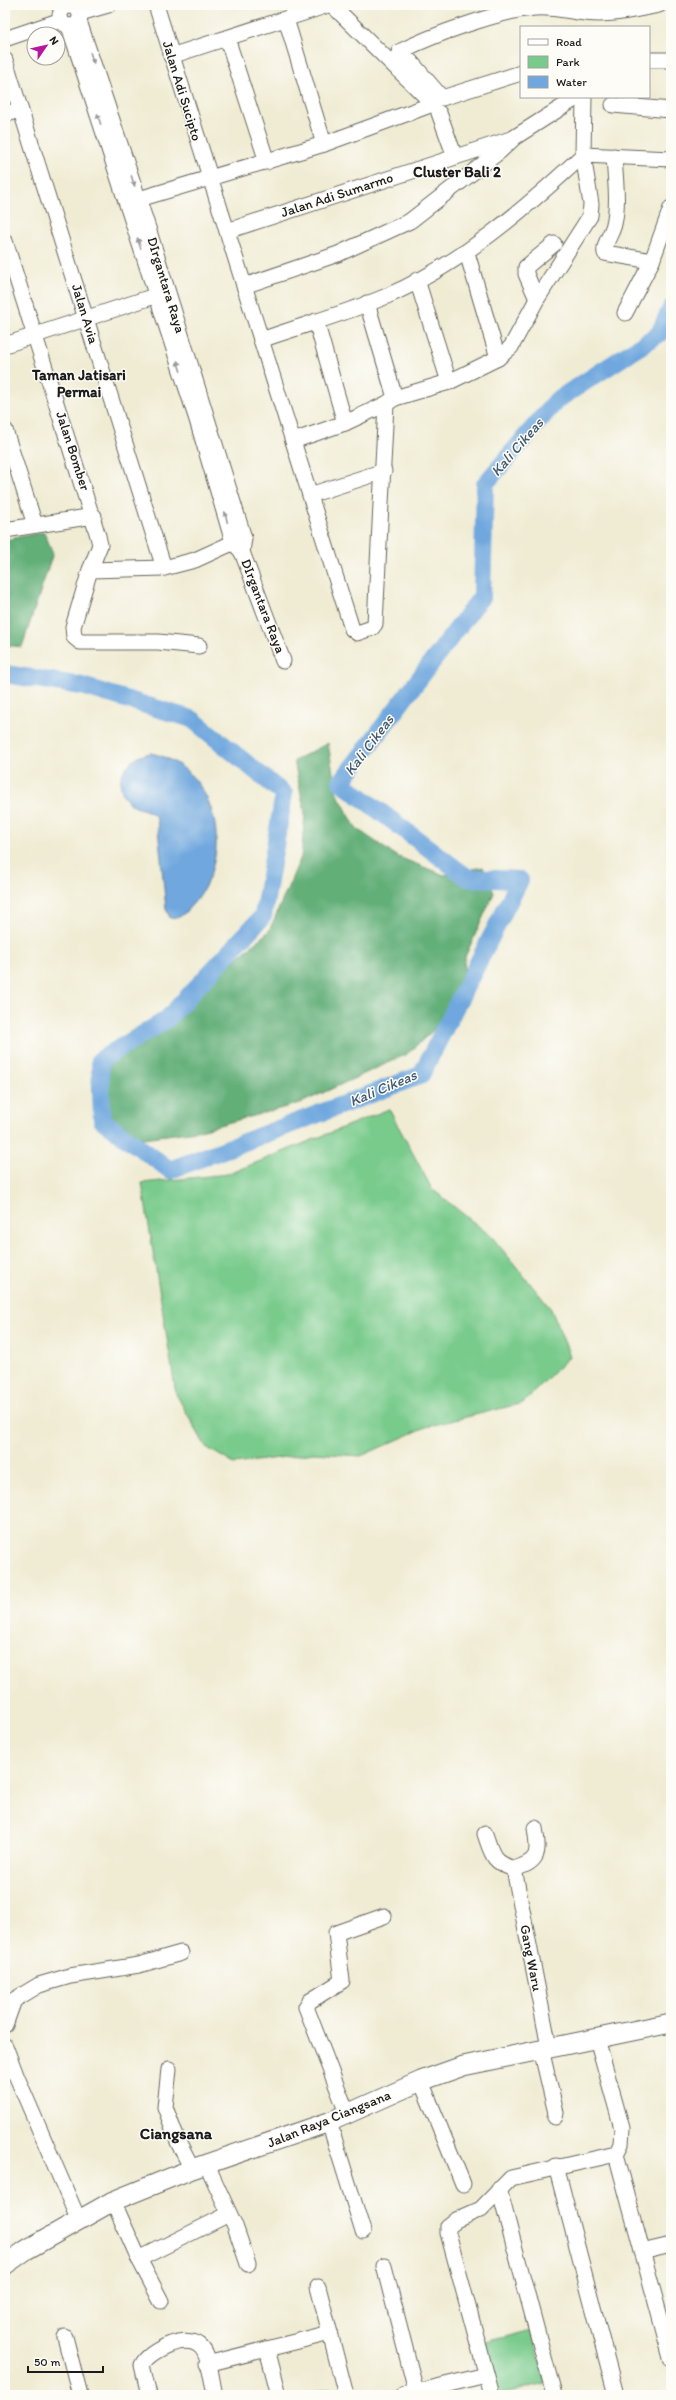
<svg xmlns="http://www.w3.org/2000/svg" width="676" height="2400" font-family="Itim,sans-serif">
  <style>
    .green { fill: #79cb8c; stroke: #4a7454 }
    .forest { fill: #62af78; stroke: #3f664a }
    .water { fill: #70a7de; stroke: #46627d }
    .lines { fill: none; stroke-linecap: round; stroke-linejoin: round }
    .river { stroke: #70a7de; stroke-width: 18 }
    .minor-casing { stroke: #66655c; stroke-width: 17 }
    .major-casing { stroke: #66655c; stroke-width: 21 }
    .minor { stroke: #fff; stroke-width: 15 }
    .major { stroke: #fff; stroke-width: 19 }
    .oneway { fill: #999 }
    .labels { text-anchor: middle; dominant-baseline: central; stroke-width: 3; stroke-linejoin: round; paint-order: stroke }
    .street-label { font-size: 14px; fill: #1c1c1c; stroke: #fdfcf7 }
    .neighbourhood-label { font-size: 15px; font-weight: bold; fill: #1c1c1c; stroke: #fdfcf7 }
    .water-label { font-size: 15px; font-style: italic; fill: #425b73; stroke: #fdfcf7 }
    .quarter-label { font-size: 16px; font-weight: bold; fill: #1c1c1c; stroke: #fdfcf7 }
  </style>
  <rect width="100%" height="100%" fill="#fdfcf7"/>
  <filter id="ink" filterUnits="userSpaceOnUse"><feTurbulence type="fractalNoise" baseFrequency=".025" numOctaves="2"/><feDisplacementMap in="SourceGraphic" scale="8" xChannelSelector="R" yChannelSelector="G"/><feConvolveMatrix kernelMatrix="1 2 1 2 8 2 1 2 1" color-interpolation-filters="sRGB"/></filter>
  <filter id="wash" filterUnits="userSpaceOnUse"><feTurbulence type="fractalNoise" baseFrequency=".012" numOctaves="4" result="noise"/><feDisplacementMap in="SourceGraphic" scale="16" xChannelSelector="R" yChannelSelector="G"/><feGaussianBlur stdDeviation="0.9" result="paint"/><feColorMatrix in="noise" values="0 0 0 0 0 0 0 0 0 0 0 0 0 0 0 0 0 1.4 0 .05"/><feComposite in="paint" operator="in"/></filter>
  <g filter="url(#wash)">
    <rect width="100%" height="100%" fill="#f0ecd4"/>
    <g class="green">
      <path d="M389,1109L432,1189L492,1237L551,1309L570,1356L523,1403L426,1427L361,1456L314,1453L234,1464L206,1447L176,1394L142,1183L228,1174Z"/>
      <path d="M532,2330L546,2383L496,2395L482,2343Z"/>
      <path d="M331,2388L333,2395H304Z"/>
    </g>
    <g class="forest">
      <path d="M44,532L53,553L22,647L5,645V540Z"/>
      <path d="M328,743L336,791L356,828L396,856L444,875L483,867L494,893L465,957L461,1005L407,1054L301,1103L197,1131L136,1139L97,1107L92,1081L115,1053L188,1000L269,931L301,857L305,814L294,761Z"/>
    </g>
    <path class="water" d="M151,753C219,768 237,859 190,907C185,913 179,920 170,918L166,909L157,819C152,808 138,811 129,803C109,781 127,757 151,753Z"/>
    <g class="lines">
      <path class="river" d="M5,674L82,686L192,719L284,794L263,916L166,1020L100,1060L102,1120L170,1170L421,1075L520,880L468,878L341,782L482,596L485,484L557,400L659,334L671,308"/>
    </g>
  </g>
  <g filter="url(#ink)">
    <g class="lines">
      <g class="minor-casing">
        <g id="minor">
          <path d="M156,5L352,629L357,633L372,628L375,624L386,404"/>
          <circle cx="70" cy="16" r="10"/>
          <path d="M80,13L108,5"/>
          <path d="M286,19L324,144"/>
          <path d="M69,26L197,420L233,542L242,552L244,538L148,228L79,21"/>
          <path d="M227,38L267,162"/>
          <path d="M5,39L61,20"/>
          <path d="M171,56L328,5"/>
          <path d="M5,60L164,568"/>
          <path d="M649,60H671"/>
          <path d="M521,73L442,98L411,62L399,52C430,36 501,10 535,8C557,6 577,14 599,14C620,14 639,9 659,5"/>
          <path d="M613,105L671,110"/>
          <path d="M439,113L455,157"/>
          <path d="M5,115L20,109"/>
          <path d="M614,156C615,178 619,202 614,224C612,234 603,244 605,253L652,261"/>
          <path d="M129,202L324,144L433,104L332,5"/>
          <path d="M227,231L511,139"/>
          <path d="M5,241L98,536L100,545L90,570L73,627L74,637L80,642H158L199,646"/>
          <path d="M467,253L498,358"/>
          <path d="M417,280L449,382"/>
          <path d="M244,286L338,254L410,221L500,151L515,137L578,97"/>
          <path d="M537,299L526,274V267L554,244"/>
          <path d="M367,303L395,398"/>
          <path d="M625,313L652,261L671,208"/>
          <path d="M316,321L345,423"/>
          <path d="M261,340C303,325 347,313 387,296C461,264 525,209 583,155L671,159"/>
          <path d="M5,345L164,293"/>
          <path d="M5,430L35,525"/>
          <path d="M293,441L345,423L386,404L395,398L449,382L498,358L511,347L537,299L590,216L591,204L583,155L584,97"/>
          <path d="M310,495L384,471"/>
          <path d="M5,530L94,516"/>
          <path d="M242,552L283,661"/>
          <path d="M90,570L164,568L195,560L241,539"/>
          <path d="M535,1828C539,1853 540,1861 514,1869L549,2047"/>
          <path d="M485,1834C492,1854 492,1862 514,1869"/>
          <path d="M5,2025L14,2000L39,1985L70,1976L139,1965L181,1953"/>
          <path d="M5,2046L16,2075L79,2221"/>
          <path d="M599,2046L622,2128L621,2144L616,2154L671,2358"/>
          <path d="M541,2049L556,2113L555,2117"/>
          <path d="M169,2069L165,2107L178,2142L192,2169"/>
          <path d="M421,2081L463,2184"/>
          <path d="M347,2113L306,2007L310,2001L342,1981L336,1933L384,1916"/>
          <path d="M329,2122L363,2231"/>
          <path d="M207,2165L235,2226L248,2264"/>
          <path d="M556,2166L616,2395"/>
          <path d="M499,2189L554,2395"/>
          <path d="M113,2201L139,2259"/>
          <path d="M642,2252L671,2245"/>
          <path d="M384,2266L417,2395"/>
          <path d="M318,2287L346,2395"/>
          <path d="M161,2301L139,2259L229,2214"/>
          <path d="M65,2337L80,2395"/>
          <path d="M267,2349L279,2395"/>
          <path d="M207,2364L330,2333"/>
          <path d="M149,2395L142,2365C147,2355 161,2348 171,2344C211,2331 208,2366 215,2395"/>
          <path d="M404,2395L486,2375"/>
          <path d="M492,2395L448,2233V2226L456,2220L481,2209L511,2178L616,2154"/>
        </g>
      </g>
      <g class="major-casing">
        <path id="major" d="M5,2265L26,2250L113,2201L192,2169L329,2122L421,2081L463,2066L671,2023"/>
      </g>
      <use href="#minor" class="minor"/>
      <use href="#major" class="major"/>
    </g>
    <defs><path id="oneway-solid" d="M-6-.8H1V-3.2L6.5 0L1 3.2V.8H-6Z"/></defs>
    <g class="oneway">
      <use href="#oneway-solid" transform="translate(92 58) rotate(71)"/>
      <use href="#oneway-solid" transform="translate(99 119) rotate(-108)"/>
      <use href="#oneway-solid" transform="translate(133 181) rotate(72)"/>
      <use href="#oneway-solid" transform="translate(139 243) rotate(-107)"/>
      <use href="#oneway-solid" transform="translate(179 366) rotate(-108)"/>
      <use href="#oneway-solid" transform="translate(226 517) rotate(-104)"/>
    </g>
  </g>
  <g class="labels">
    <g class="street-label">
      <text transform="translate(182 91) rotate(73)">Jalan Adi Sucipto</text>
      <text transform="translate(337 195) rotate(-18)">Jalan Adi Sumarmo</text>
      <text transform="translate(166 285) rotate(73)">DIrgantara Raya</text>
      <text transform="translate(85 314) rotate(73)">Jalan Avia</text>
      <text transform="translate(73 451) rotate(72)">Jalan Bomber</text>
      <text transform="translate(263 606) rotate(69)">DIrgantara Raya</text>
      <text transform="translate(531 1958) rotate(79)">Gang Waru</text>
      <text transform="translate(329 2119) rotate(-22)">Jalan Raya Ciangsana</text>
    </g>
    <g class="neighbourhood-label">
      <text x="457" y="172">Cluster Bali 2</text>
      <text x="79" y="375">Taman Jatisari<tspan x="79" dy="17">Permai</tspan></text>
    </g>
    <g class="water-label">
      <text transform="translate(517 447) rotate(-49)">Kali Cikeas</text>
      <text transform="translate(369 745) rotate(-53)">Kali Cikeas</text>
      <text transform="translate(383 1088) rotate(-23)">Kali Cikeas</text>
    </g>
    <g class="quarter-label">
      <text x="176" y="2133">Ciangsana</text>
    </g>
  </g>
  <rect width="676" height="2400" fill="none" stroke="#fdfcf7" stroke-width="20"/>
  <rect x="520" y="26" width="130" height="72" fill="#fdfcf7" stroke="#a3a29f"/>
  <rect x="528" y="39" width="20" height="6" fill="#ffffff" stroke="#a3a29f"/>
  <text x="556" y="46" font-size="12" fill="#1c1c1c">Road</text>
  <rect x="528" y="56" width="20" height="12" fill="#79cb8c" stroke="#a3a29f"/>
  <text x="556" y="66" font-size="12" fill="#1c1c1c">Park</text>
  <rect x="528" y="76" width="20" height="12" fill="#70a7de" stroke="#a3a29f"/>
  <text x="556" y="86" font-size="12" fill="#1c1c1c">Water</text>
  <g transform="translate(46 46) rotate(56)"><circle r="19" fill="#fdfcf7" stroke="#a3a29f"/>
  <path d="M0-3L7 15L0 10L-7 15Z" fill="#b5179e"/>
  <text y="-6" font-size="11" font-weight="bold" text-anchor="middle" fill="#1c1c1c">N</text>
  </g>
  <path d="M28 2366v6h75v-6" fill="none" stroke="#1c1c1c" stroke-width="2"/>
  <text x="34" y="2366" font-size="12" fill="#1c1c1c" stroke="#fdfcf7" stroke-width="3" paint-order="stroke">50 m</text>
</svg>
